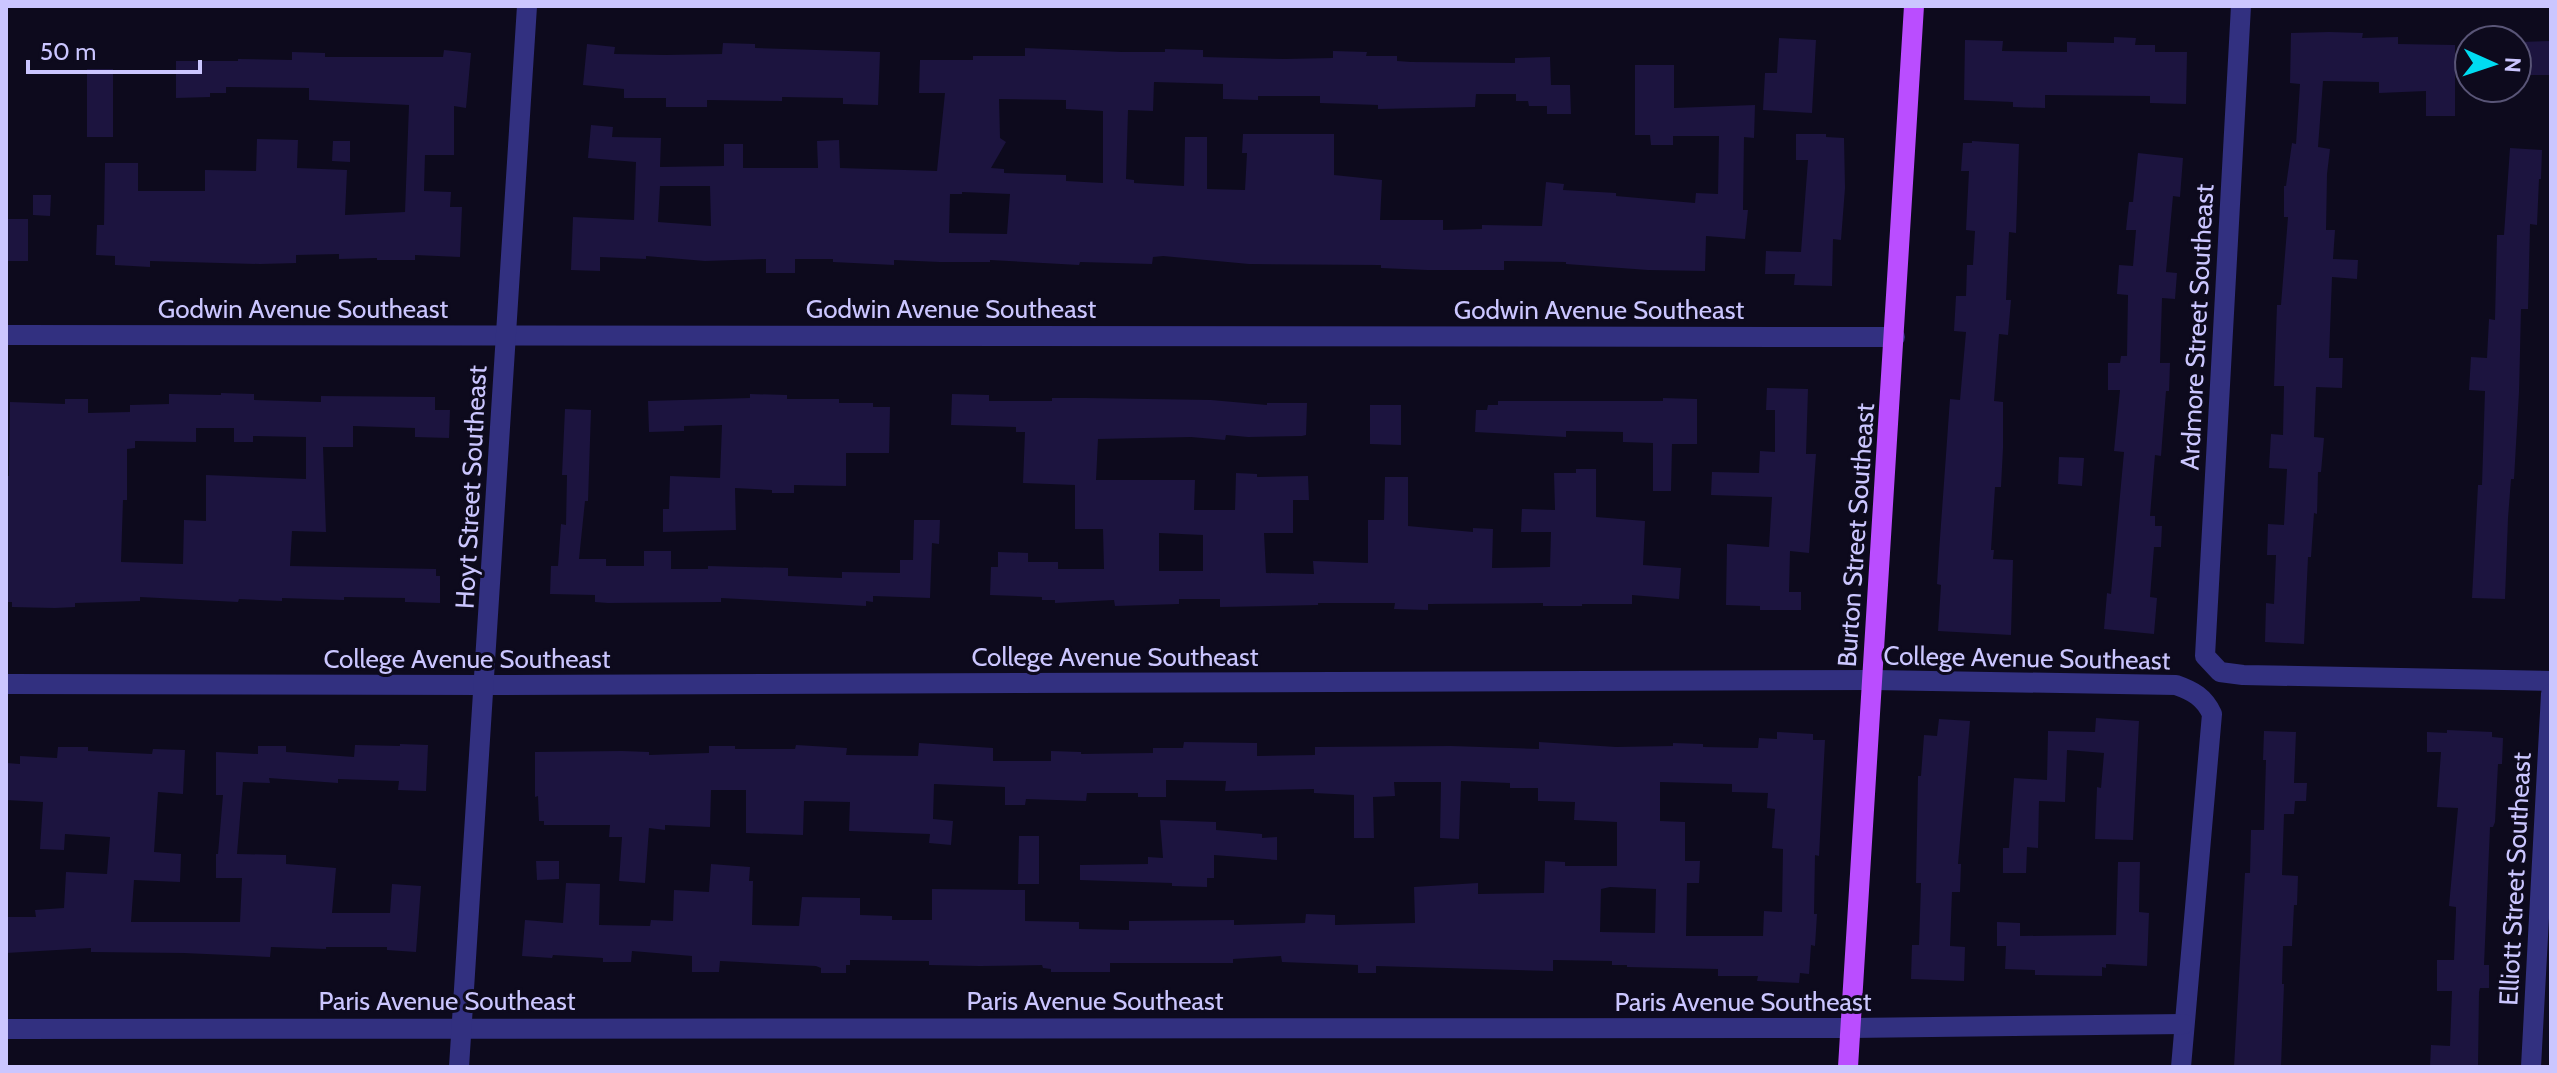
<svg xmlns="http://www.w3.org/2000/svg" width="2557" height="1073" font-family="Cabin,sans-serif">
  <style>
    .building { fill: #1c143f; fill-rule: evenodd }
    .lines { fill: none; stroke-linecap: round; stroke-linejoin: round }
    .minor { stroke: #323080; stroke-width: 20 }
    .major { stroke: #ba4dff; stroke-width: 20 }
    .labels { text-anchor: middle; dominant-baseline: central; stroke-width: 6; stroke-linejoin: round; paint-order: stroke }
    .street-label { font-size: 26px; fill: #cbc6ff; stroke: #0d0a1d }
  </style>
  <rect width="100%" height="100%" fill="#0d0a1d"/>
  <g class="building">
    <path d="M2329,32L2363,33L2362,38L2398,37V44L2455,45V116H2426V91L2379,93V82L2323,81L2318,147L2330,149L2327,174L2326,230H2335L2333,259L2358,260L2357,279L2332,277L2329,358H2343L2342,388L2316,387L2314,437L2324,438L2321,472H2318L2317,514L2314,513L2311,557H2308L2304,644L2265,642L2266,603L2274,604L2276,555H2267L2268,524L2284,525L2287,469L2269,468L2271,434L2283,435L2284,386H2274L2277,305H2281L2288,217H2284V186H2286L2292,143L2296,144L2300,84L2290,83L2291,33Z"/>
    <path d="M2114,37L2136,38L2135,45H2155V52H2187L2186,104L2150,103V96L2045,95V108L2013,107V102L1964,100L1965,40L2003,41L2002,51L2067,52V42L2114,43Z"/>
    <path d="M1779,38L1816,40L1812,113L1763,110L1765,73H1777Z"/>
    <path d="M2551,41V75H2521V42Z"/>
    <path d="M723,43L755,44V48L880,52L878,105L843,104V98L782,97V101L707,100V107H666V98H624V89L583,85L587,44L615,47L614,54L665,55L722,54Z"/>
    <path d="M1025,48L1122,52H1165V49L1203,50V57L1285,59L1333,58V51L1367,52L1366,56H1397V61L1411,62L1515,63V58L1550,57L1551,85H1570L1571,114H1547V106H1529L1528,101H1516V94H1476L1475,107L1378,109V105L1320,103V96H1258V100L1223,99V84L1154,82L1153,111L1128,110L1126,179L1134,180V183L1184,186L1185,137H1207V189L1245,190L1247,153H1242L1243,134H1334V175L1382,180L1380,220H1443V230L1482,229V225L1542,226L1546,182L1564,184L1563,190L1616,193V196L1695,203L1696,193L1718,194L1719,136H1673V145H1651L1650,135H1635V65H1674V108L1755,105L1754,138L1744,137L1743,210H1748L1745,239L1706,236L1705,271L1648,270L1566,264V262L1504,261V270H1427L1381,268V265L1249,264L1163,256L1153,257L1152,264L1080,262L1079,265L990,260V262H940L894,260V265L833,262V259H795V273H766V259L705,261L646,256V259L600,257V271L571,270L573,217L634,220L636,162L588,158L591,125L613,127L612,137L661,138L660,167L724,166V144H743V168H818L817,141L839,140L840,168L937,171L945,93H919L920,60H973V56H1025ZM999,99L1066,100V109L1103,111V183L1066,181V175L1004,173V169L991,168L1006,142L1000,138ZM660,186H710L711,226L658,222ZM962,192L1010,194L1007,234L949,233L950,194H962Z"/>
    <path d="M444,50L471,53L466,108L454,106V155H425L424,191L451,192L450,207H462L460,257L415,255V260H377V258L339,259V254L296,255V263L260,264L150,261V267L115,265V256L96,255L97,225H104L105,163H138V191H205V170L256,171L257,139L298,140L297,168L347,170L345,215L405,212L409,105L309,100V88L226,87V93H210V97L176,98V61H238V59L292,60V52L325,53V57H443Z"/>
    <rect x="87" y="69" width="26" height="68"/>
    <path d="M1796,134H1826V137L1844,138L1845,188L1841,240L1833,239L1832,286L1794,285L1795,274H1765L1766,251L1801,252L1808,160H1796Z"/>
    <path d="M333,141H350V162L332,161Z"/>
    <path d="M1972,141L2019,144L2016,233L2009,232L2006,300H2011L2008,335L1999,334L1994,401L2003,402V448L2001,487H1995L1991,550H1994L1993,559L2013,560L2011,635L1938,631L1941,585L1937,584L1939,552L1950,399L1960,400L1966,332L1954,331L1956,296H1966L1967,265H1973L1975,231L1966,230L1969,171H1961L1963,143H1972Z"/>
    <path d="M2510,148L2542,150L2541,179H2539L2537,225L2530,224L2528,309H2521L2519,392L2514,479H2511L2508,518L2505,599L2472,598L2478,485H2482L2485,391L2469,390L2471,357L2487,358L2489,319L2495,320L2497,235H2504Z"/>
    <path d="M2138,153L2183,158L2180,197L2173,196L2166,272L2177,273L2175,299L2162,298L2160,363H2170L2169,391H2166L2161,456L2155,455L2150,516H2155V526H2162L2161,547H2154L2150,597L2157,598L2154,634L2104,629L2107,593L2111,594L2124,452L2114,451L2120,390H2108V363H2120L2121,356H2127L2128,295L2117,294L2119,265L2133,266L2136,230H2126L2129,202H2133Z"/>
    <path d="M33,195H51L50,216L33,215Z"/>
    <rect x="6" y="219" width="22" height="42"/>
    <path d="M1767,388L1808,389L1806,454H1816L1809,553L1790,551L1789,592H1801V610H1760V606L1726,605L1727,544L1769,547L1772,497L1711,495L1712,472L1759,473L1760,451L1775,452V410H1766Z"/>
    <path d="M221,393L254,394V400L321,402V396L435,397V410H450L449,438L415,437V428L353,426V447H323L326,532L292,531L290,566L436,569V576H440V603L405,602V598L344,597V600L282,598V601L239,599L238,602L140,597V601L75,603V607L55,608L12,607V602H6V476H9L10,402L65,404V399H88V413L130,412V405L169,404V394L221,395ZM196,428H234V442H253V436L306,437V479L206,475V521L184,520L183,564L121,562L123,500H127V449L135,448V441L196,442Z"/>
    <path d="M750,394L787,395V399H839V403H873V407H890L889,453H846V486L794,485V493H772V490L735,488L736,530L663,532V509H669L670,476L720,478L722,425L684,426V431L649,432L648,401L750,398Z"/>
    <path d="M952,394L989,395V401H1052V398H1087L1211,400L1267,405V403H1307L1306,435L1302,436L1248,437L1226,435L1225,440L1191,437L1098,439L1096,480H1195L1194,510H1235L1236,473L1257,474V477L1308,476L1309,500H1293V533H1264L1266,573L1314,574L1313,561L1368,563V520H1384L1385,477H1408V526L1473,532V528L1493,529L1492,568L1550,567L1551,532H1521L1522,509L1555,510L1554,473H1576V469H1596V517L1645,521L1643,565L1681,568L1679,599L1632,595V604H1582V606H1543V603L1428,604V610L1394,609L1395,603H1318V605L1220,607V599H1179V604L1115,606L1114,600L1055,603V600H1042V597L990,595L991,567H998V552L1028,553V562H1058V569H1104L1103,529H1075V485L1023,483L1025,432H1016V427L951,425ZM1159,533L1203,535V571H1159Z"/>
    <path d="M1663,398L1697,399V444H1672L1671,491H1653V443L1623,442V432L1566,431V437L1475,432L1476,410H1487L1488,405H1498V401H1663Z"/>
    <path d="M1370,405H1401V445L1370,444Z"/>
    <path d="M565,409L591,410L588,501H585L579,559H606V566H644V551H671V569H708V566L788,568V576L842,578V572L900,573V560H913L914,520H940L939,544L932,543L930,598L873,596V602L866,601V606L721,598V602L608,603L595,602V595L550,594L551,566H558L561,524L566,525L567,475H562Z"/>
    <path d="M2059,457L2084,458L2082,486L2058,484Z"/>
    <path d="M2096,718L2139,721L2133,840L2095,839L2097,787L2101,788L2104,753L2067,750L2065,802L2039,801L2038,848L2027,847L2026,873H2003V848H2009L2014,778L2047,780L2048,731L2095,732Z"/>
    <path d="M1939,719L1970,721L1958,864H1961L1960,892H1952L1950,946L1965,947L1964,981L1911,979L1912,945H1919L1921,883H1916L1918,776H1921L1924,735L1937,736Z"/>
    <path d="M2447,730L2492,732V737L2503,738L2502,764H2498L2495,822L2493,827H2490L2484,965H2489V988H2480L2479,992L2478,1067H2430L2431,1045L2450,1046L2452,991H2437V960H2454L2456,911V907L2449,906L2458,808L2437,807L2441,752H2427V732L2447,733Z"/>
    <path d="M2264,731L2296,732L2294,783H2307L2306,801H2295L2294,814H2284L2282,875L2298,876L2297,905H2294L2292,946H2283L2282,984H2284L2281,1067H2234L2245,873H2250L2251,830H2264L2266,760H2263Z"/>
    <path d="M1777,732L1813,734V740H1825L1819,856L1815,855L1814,914H1817L1815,946L1811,945L1809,974L1800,973L1799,983L1757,981L1758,976H1718V969L1627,967V965H1612V961L1553,960V971L1376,966V973H1358V965L1282,962L1281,956L1233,959V963H1110V972H1051V969L1043,968L1042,965L980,966L929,965V961L850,960V965H846V973H821V968L816,966L720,961L719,972H692V956L632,951L631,962H603V958L553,955L552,958L522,956L525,920L563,923L566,883L600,884L599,925L650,926L651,920L673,921L674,890L709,892L711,864L750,867L749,881H753L752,925L799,926L802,897L860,898V915L892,916V920H932V889L1025,890V921L1079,922V929L1129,930V921L1234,920V925L1305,923L1306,914L1335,915V925L1415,923L1414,887L1478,883V894L1544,893L1545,861L1565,862V866H1617V822L1574,820L1575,802L1538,801V788H1510V783L1461,781L1459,839L1440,838L1441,782H1394L1395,796L1373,797L1374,838H1354V795L1314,793V789L1225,791L1226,781L1166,780V797H1138V793H1087L1086,801L1026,799L1025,805H1005V787L934,784L933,819L953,821L951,845L929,843L930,834L849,831L850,802L804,801L803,835L746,833V790H711L710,827L665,825V830L649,828L645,883L619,881L622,837H609L610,825H544V821H539L538,796L535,797V752L622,751L649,752V755L709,753V746H735V749H795L796,745L847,748L846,755L918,756L919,743L993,748V761H1051V751L1081,752V754L1153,753V748H1183L1184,742L1257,743V756L1315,755V747L1451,746L1539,749V742L1616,747L1673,746V743L1703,744V747L1758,748L1759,738L1777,739ZM1660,782L1732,784V792L1768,793L1767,808L1775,809L1772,848L1783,849L1782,912L1764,911L1763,936H1686L1687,883H1699L1700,861H1685V822L1660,821ZM1610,887L1656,889L1655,933L1600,932L1601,889Z"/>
    <path d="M400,744L428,745L426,791L398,790L399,781L338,779V783L269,778L270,783L243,782L237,854L286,855V864L336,868L332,913H390L392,884L421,886L416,952L387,950V947H326V949L271,947L270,957L184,953L91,952V948L6,953V917H36L35,910L64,908L66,872L107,874L110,837L65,834L64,850L40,849L43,802L6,800V763L20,764V756L57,758L58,747H88V751L152,754L153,749L185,750L183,794L158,792L154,852L181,854L180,882L134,880L131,922H240L242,878H216V854H218L223,795H216V752L258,754V746H286V752L354,757L355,745L400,746Z"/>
    <path d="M1160,820L1216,822V830L1262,834V838L1277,837V860L1214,855V878H1207V887L1172,886V883L1080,880V865L1148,864V857L1163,858Z"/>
    <path d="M1019,836H1039V884H1018Z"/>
    <path d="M536,861H559V879L537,880Z"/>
    <path d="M2118,862H2140L2139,912L2149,913L2147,966L2106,964V968L2102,967V976L2035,975V970L2005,969L2006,946H1997V922L2020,923V936L2116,935Z"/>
  </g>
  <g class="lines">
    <g class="minor">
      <path d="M2241,6L2205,656L2220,672L2243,675L2551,681"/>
      <path d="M6,335L1895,337"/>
      <path d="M6,684L485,685L1873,680L2176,685C2193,691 2204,697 2212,714L2181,1067"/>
      <path d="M6,1029L1851,1028L2184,1024"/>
      <path d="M459,1067L527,6"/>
      <path d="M2531,1067L2551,694"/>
    </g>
    <path class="major" d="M1848,1067L1914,6"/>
  </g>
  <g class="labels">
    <g class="street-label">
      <text x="303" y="309">Godwin Avenue Southeast</text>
      <text x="951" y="309">Godwin Avenue Southeast</text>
      <text x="1599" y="310">Godwin Avenue Southeast</text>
      <text transform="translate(2197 327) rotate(-87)">Ardmore Street Southeast</text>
      <text transform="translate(471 487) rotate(-87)">Hoyt Street Southeast</text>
      <text transform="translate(1856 535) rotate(-86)">Burton Street Southeast</text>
      <text x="1115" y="657">College Avenue Southeast</text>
      <text transform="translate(2027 658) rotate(1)">College Avenue Southeast</text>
      <text x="467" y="659">College Avenue Southeast</text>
      <text transform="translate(2515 879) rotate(-87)">Elliott Street Southeast</text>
      <text x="447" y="1001">Paris Avenue Southeast</text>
      <text x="1095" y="1001">Paris Avenue Southeast</text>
      <text x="1743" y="1002">Paris Avenue Southeast</text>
    </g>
  </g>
  <rect width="2557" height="1073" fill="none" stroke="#cbc6ff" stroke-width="16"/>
  <g transform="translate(2493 64) rotate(93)"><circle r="38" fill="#0d0a1d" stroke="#595577" stroke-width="2"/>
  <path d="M0-6L14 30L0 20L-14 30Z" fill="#00dcf1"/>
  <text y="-12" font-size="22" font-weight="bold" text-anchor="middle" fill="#cbc6ff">N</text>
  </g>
  <path d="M28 60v12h172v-12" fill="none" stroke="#cbc6ff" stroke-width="4"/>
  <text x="40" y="60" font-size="24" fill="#cbc6ff" stroke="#0d0a1d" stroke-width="6" paint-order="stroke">50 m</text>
</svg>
